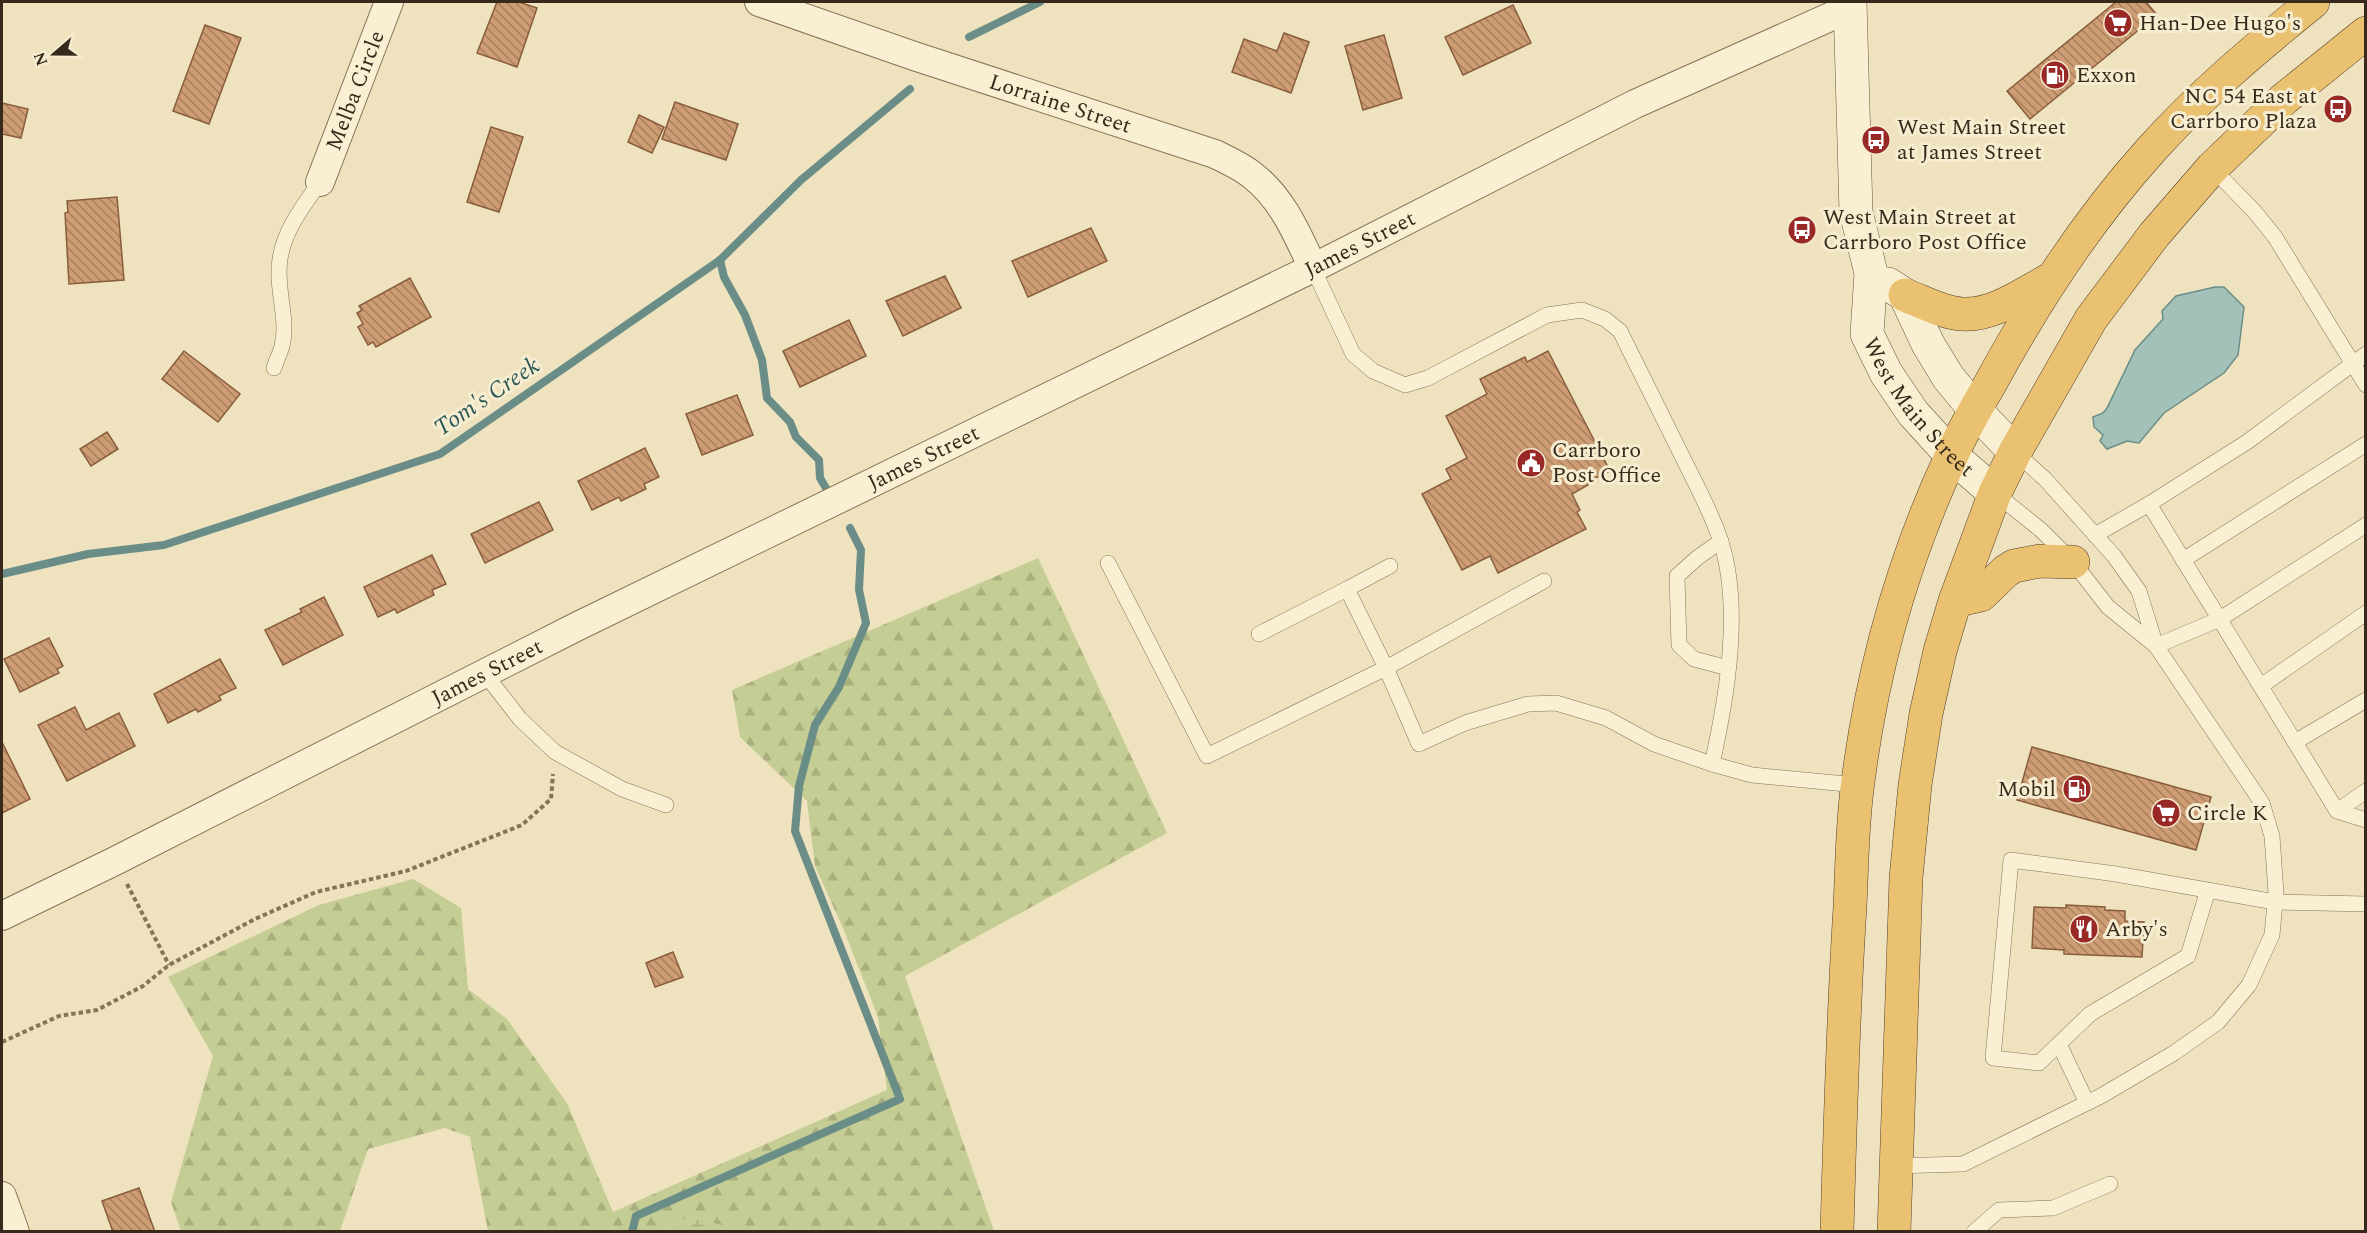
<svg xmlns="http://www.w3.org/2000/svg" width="2367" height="1233" font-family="Spectral,serif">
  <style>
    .forest { fill: url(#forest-firs) }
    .wetland { fill: url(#wetland-marsh) }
    .water { fill: #a3c1b9; stroke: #6a8e87; stroke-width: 1.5 }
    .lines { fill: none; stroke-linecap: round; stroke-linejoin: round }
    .stream { stroke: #6a8e87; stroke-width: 8 }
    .building { fill: url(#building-back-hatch); stroke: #885d3c; stroke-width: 1.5 }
    .service-casing { stroke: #887357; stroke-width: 16 }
    .minor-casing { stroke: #887357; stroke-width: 30 }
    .secondary-casing { stroke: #6a543a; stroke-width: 34 }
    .trunk-casing { stroke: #55412c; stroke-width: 34 }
    .path { stroke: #887357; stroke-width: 4; stroke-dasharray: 4.5 3; stroke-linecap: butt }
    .service { stroke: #f9efd3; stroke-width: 15 }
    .minor { stroke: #f9efd3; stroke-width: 28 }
    .secondary { stroke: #f9efd3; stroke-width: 33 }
    .trunk { stroke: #eac071; stroke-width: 33 }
    .labels { text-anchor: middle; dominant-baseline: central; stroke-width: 6; stroke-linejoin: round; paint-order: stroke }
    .poi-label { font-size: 22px; fill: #372a1c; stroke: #f6eccf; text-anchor: start }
    .street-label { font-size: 22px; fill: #372a1c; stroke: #f6eccf }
    .water-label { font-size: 24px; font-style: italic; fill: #2b5756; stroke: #f6eccf }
  </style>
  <defs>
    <pattern id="forest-firs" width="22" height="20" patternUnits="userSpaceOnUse" patternTransform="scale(1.5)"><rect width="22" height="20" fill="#c4cd93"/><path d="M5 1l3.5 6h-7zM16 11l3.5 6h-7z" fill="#a9b07e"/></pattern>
    <pattern id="wetland-marsh" width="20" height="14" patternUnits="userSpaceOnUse" patternTransform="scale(1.5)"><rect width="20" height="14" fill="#c4cd93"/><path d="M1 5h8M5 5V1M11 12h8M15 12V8" fill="none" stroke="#a9b07e"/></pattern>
    <pattern id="building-back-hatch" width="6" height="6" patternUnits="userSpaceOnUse" patternTransform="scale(1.5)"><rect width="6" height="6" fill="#ce9d74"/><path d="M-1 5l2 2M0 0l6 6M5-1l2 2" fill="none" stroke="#a8805e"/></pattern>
  </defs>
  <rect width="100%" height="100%" fill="#efe2bf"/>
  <path class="forest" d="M1038,558L1167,833L905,976L994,1231H727V1227L689,1216L666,1231H488L470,1137L445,1128L368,1149L340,1231H181L171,1202L213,1056L168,977L319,905L413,879L461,908L468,989L507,1019L567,1103L613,1212L887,1090L878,1017L843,928L815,866L807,801L740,737L732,690Z"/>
  <path class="wetland" d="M689,1216L727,1227V1231H666Z"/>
  <path class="water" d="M2215,287H2224L2244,307L2238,355L2224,373L2164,413L2139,443L2127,441L2107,449L2100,441L2103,435L2094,427L2093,417L2103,413L2107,408L2135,350L2163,319L2162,311L2176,296Z"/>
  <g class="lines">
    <g class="stream">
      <path d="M969,37L1040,2"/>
      <path d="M720,260L724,277L745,315L762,360L767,398L790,422L796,437L819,460L820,478L826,488"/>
      <path d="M2,574L88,554L164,545L440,454L720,260L801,180L910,89"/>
      <path d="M632,1232L636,1216L900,1099L795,831L799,786L815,725L839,687L866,623L859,590L861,550L850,528"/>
    </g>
  </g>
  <g class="building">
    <path d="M497,2H519L537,8L517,67L477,53Z"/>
    <path d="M2116,2H2146L2157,15L2030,119L2007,91Z"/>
    <path d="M1513,5L1531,43L1463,75L1445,37Z"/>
    <path d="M205,25L241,38L209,124L173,111Z"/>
    <path d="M1284,33L1309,42L1291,93L1232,72L1244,39L1277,51Z"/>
    <path d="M1384,35L1402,98L1363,110L1345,46Z"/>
    <path d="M675,102L738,124L726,160L662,139Z"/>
    <path d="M2,103L28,109L21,138L2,134Z"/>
    <path d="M639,115L664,127L652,153L628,142Z"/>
    <path d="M491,127L523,137L499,212L467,202Z"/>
    <path d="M117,197L124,280L69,284L65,213L68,212L67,201Z"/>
    <path d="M1091,228L1107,261L1028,297L1012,261Z"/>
    <path d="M945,276L961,308L903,336L886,301Z"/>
    <path d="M410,278L431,317L376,347L373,342L368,345L358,327L363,324L357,313L362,310L359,306Z"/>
    <path d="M849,320L866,356L800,387L783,351Z"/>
    <path d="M184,351L240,394L218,422L162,379Z"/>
    <path d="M1548,351L1610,471L1587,482L1588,485L1572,494L1580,510L1577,512L1586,529L1498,573L1490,556L1462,570L1422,494L1451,479L1446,469L1467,458L1446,416L1487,394L1480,379L1525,357L1527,362Z"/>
    <path d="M737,395L753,435L702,455L686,414Z"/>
    <path d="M107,432L118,449L91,466L80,449Z"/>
    <path d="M645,448L659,477L644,484L646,489L621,501L619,497L592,510L578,481Z"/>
    <path d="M539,502L553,530L485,563L471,534Z"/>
    <path d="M432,555L446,584L432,590L434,595L397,613L395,609L378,617L364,587Z"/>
    <path d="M324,597L343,635L283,665L265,630L302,612L300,609Z"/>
    <path d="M49,638L63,666L57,669L59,673L20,692L4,659Z"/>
    <path d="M220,659L236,688L219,696L221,700L198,712L196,709L168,723L154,694Z"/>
    <path d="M75,707L86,730L119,713L135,746L67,781L38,725Z"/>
    <path d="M2,742L30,799L2,813Z"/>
    <path d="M2032,747L2211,797L2196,850L2017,800Z"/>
    <path d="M2066,905L2105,907V910L2125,911V921L2144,922L2142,957L2064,954V950L2032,948L2034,907L2066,908Z"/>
    <path d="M673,952L683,977L655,987L646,963Z"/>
    <path d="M139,1188L155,1232H113L102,1201Z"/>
  </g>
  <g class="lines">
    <g class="service-casing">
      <g id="service">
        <path d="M2212,168L2254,211L2275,237L2366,385"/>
        <path d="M1313,268L1353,354L1373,371L1405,385L1428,378L1547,315L1582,310L1605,319L1620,331C1641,373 1662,416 1683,458C1696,485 1712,513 1721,542C1742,608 1727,697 1712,764"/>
        <path d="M274,368C276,361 280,354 282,346C289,319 275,287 280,259C284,230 304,205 320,182"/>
        <path d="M2015,452L2045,479L2114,556L2139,591L2156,646"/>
        <path d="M2149,504L2337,811L2366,820"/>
        <path d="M2095,535L2149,504L2247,442L2366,354"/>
        <path d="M1721,541L1697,558L1677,576L1679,645L1694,659L1728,668"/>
        <path d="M2183,560L2366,444"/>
        <path d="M1108,563L1207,756L1386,668L1419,744L1465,723L1528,704L1556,703L1606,718L1654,744L1712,764L1752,775L1857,785"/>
        <path d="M1347,589L1390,566"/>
        <path d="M1259,634L1347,589L1386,668L1544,581"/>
        <path d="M2156,646L2220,619L2366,525"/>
        <path d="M485,674L520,719L555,752L622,789L666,805"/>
        <path d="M2261,686L2366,613"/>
        <path d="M2295,742L2366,700"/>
        <path d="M2337,811L2366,791"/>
        <path d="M2208,890L2188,956L2090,1014L2039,1063L1993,1058L2011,860L2116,874L2275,902L2366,904"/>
        <path d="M2059,1044L2087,1103"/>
        <path d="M1895,1166L1963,1164L2101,1096L2174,1053L2218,1022L2249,985L2272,935L2276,893L2272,836L2262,803L2156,646L2108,607L2073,562L2041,530L1995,493"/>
        <path d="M1974,1232L1999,1210L2053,1208L2110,1184"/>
      </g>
    </g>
    <g class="minor-casing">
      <g id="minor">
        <path id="s1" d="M759,2L914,56L1215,154C1227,160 1241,166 1252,175C1283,199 1297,234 1313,268"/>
        <path id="s2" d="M320,182L389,2"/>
        <path id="s3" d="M2,916L115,861L578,626L1313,268L1635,104L1850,8"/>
        <path d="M2,1196L15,1232"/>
      </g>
    </g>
    <g class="secondary-casing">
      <g id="secondary">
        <path id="s4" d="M1850,2L1856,212L1871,273L1867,334L1886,373L1913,413L1952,456L1995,493"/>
        <path d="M1888,284L1905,295L1928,344L1948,377L1975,410L2015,452"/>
      </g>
    </g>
    <g class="trunk-casing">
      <g id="trunk">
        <path d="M1905,295C1923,302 1943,313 1962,314C1993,316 2023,294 2049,280"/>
        <path d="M1955,601L1981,595L2006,571L2014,566L2040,561L2073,562"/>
        <path d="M1837,1232C1840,1123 1843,1015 1850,907C1852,865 1852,823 1858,782C1872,671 1903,560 1951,457C1962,432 1976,408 1990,384C2035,301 2086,222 2150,151C2199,96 2256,48 2313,2"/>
        <path d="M1894,1232L1906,878L1915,785L1926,714L1940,651L1955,601L1995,493L2015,452L2091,319L2154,235L2212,168L2284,99L2366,33"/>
      </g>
    </g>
    <g class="path">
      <path d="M127,884L169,965"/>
      <path d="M2,1042L59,1016L97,1010L143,986L169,965L255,919L316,892L406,871L522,825L551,799L553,774"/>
    </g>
    <use href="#service" class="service"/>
    <use href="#minor" class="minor"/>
    <use href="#secondary" class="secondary"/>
    <use href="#trunk" class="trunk"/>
  </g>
  <defs>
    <g id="supermarket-disc" transform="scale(1.5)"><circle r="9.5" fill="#982926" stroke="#f6eccf"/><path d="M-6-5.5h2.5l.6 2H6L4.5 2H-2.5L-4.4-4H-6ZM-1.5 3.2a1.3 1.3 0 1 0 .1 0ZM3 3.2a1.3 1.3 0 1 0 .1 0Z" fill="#fff"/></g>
    <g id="fuel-disc" transform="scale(1.5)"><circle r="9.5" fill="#982926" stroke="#f6eccf"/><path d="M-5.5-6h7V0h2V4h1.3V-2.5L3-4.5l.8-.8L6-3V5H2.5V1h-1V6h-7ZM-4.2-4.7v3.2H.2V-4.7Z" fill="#fff"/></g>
    <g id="bus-disc" transform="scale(1.5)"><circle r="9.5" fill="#982926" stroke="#f6eccf"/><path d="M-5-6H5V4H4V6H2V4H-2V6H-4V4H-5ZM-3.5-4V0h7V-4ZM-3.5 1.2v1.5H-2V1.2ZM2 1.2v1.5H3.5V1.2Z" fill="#fff"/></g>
    <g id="civic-disc" transform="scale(1.5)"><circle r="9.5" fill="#982926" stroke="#f6eccf"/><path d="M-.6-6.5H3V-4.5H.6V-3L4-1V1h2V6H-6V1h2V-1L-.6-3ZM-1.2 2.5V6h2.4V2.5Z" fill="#fff"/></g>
    <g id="restaurant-disc" transform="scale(1.5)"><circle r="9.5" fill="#982926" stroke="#f6eccf"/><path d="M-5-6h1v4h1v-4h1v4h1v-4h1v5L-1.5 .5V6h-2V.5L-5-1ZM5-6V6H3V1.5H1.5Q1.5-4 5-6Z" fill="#fff"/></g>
  </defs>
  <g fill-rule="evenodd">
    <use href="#supermarket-disc" x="2118" y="23"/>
    <use href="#fuel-disc" x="2055" y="75"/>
    <use href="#bus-disc" x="2338" y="109"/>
    <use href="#bus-disc" x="1876" y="140"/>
    <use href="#bus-disc" x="1802" y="230"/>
    <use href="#civic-disc" x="1531" y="463"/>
    <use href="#fuel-disc" x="2077" y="789"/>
    <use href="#supermarket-disc" x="2166" y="813"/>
    <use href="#restaurant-disc" x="2084" y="929"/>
  </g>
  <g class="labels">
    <g class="poi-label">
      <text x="2139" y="23">Han-Dee Hugo's</text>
      <text x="2076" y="75">Exxon</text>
      <text x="2317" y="96" text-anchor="end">NC 54 East at<tspan x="2317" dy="25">Carrboro Plaza</tspan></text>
      <text x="1897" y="127">West Main Street<tspan x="1897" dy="25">at James Street</tspan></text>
      <text x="1823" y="217">West Main Street at<tspan x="1823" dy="25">Carrboro Post Office</tspan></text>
      <text x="1552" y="450">Carrboro<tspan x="1552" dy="25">Post Office</tspan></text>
      <text x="2056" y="789" text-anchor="end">Mobil</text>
      <text x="2187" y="813">Circle K</text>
      <text x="2105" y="929">Arby's</text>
    </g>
    <g class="street-label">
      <text stroke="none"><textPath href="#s2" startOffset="98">Melba Circle</textPath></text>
      <text stroke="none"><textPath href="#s1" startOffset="318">Lorraine Street</textPath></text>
      <text stroke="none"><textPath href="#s3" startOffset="1515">James Street</textPath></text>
      <text stroke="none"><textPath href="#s4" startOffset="424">West Main Street</textPath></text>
      <text stroke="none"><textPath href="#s3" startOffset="1029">James Street</textPath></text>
      <text stroke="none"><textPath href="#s3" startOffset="543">James Street</textPath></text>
    </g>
    <g class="water-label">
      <text transform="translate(487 397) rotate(-34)">Tom's Creek</text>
    </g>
  </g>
  <rect width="2367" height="1233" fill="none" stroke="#372a1c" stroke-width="6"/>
  <g transform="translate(54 54) rotate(250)" stroke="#f6eccf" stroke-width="4.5" paint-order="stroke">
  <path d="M0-4.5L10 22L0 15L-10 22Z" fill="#372a1c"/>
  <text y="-9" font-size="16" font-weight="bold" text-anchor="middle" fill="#372a1c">N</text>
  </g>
</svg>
